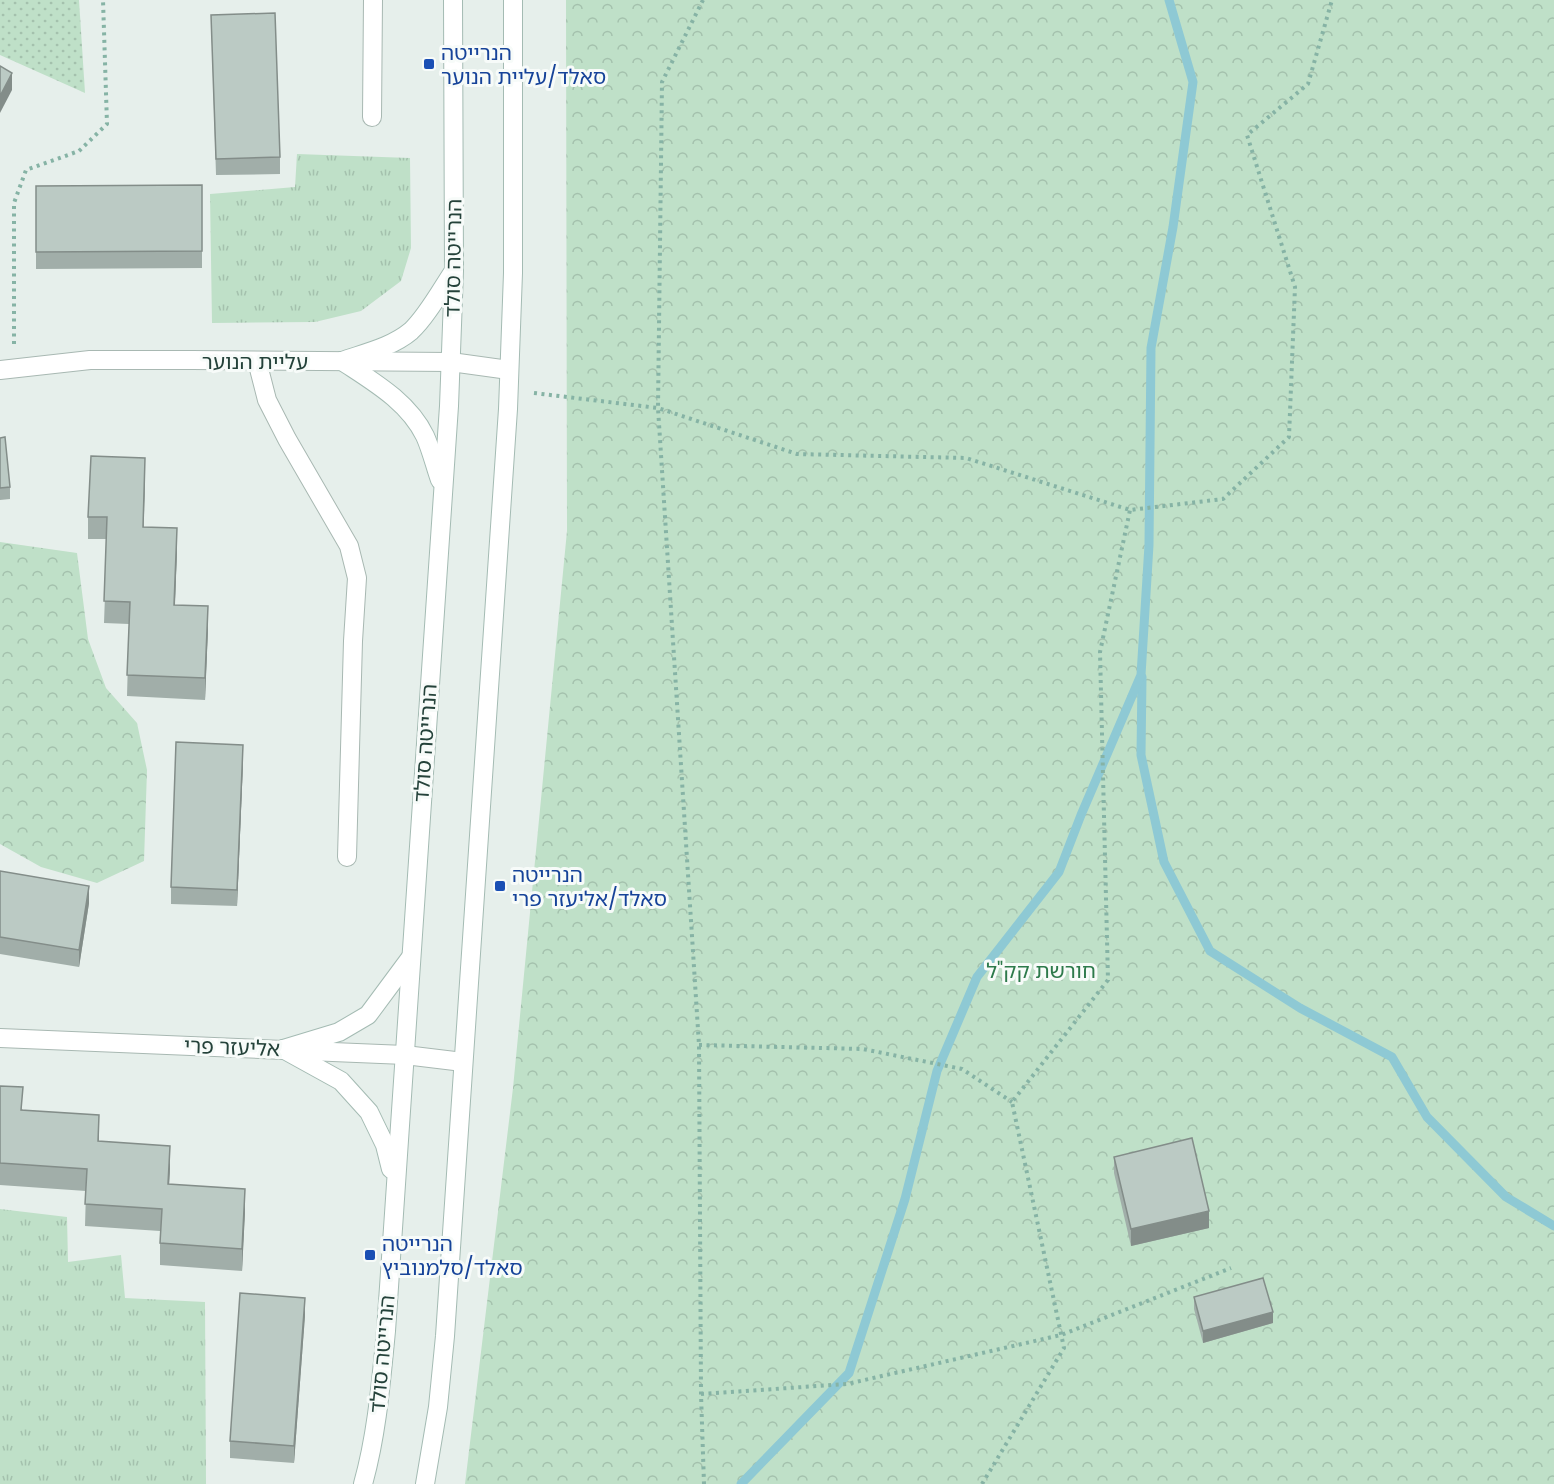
<svg xmlns="http://www.w3.org/2000/svg" width="1554" height="1484" font-family="Poppins,'Noto Sans Hebrew',sans-serif">
  <style>
    .grass { fill: url(#grass-dots) }
    .forest { fill: url(#forest-crowns) }
    .park { fill: url(#park-tufts) }
    .lines { fill: none; stroke-linecap: round; stroke-linejoin: round }
    .stream { stroke: #8ec9d4; stroke-width: 9 }
    .service-casing { stroke: #a8b8b2; stroke-width: 20 }
    .minor-casing { stroke: #a8b8b2; stroke-width: 20 }
    .secondary-casing { stroke: #a4bbb3; stroke-width: 20 }
    .path { stroke: #86b3a5; stroke-width: 4; stroke-dasharray: 3 4.5; stroke-linecap: butt }
    .service { stroke: #fff; stroke-width: 18 }
    .minor { stroke: #fff; stroke-width: 18 }
    .secondary { stroke: #fff; stroke-width: 18 }
    .wall { fill: #a1aea9 }
    .shaded-wall { fill: #838d89 }
    .building { fill: #bbcac4; stroke: #838d89; stroke-width: 1.5 }
    .transit-dot { fill: #1a4fb4; stroke: #f7fbf9; stroke-width: 2 }
    .labels { text-anchor: middle; dominant-baseline: central; stroke-width: 6; stroke-linejoin: round; paint-order: stroke }
    .transit-label { font-size: 21px; fill: #164399; stroke: #f7fbf9; text-anchor: start }
    .street-label { font-size: 21px; fill: #24423a; stroke: #f7fbf9 }
    .park-label { font-size: 21px; fill: #2d7a4b; stroke: #f7fbf9 }
  </style>
  <defs>
    <pattern id="grass-dots" width="8" height="8" patternUnits="userSpaceOnUse" patternTransform="scale(1.5)"><rect width="8" height="8" fill="#bfe0c8"/><path d="M2 2h.1M6 6h.1" fill="none" stroke="#a4c1ad" stroke-width="1.8" stroke-linecap="round"/></pattern>
    <pattern id="forest-crowns" width="20" height="18" patternUnits="userSpaceOnUse" patternTransform="scale(1.5)"><rect width="20" height="18" fill="#bfe0c8"/><path d="M2 6a3 3 0 1 1 6 0M12 15a3 3 0 1 1 6 0" fill="none" stroke="#a4c1ad"/></pattern>
    <pattern id="park-tufts" width="24" height="20" patternUnits="userSpaceOnUse" patternTransform="scale(1.5)"><rect width="24" height="20" fill="#bfe0c8"/><path d="M3 7l-1-3M5 7V3M7 7l1-3M15 17l-1-3M17 17v-4M19 17l1-3" fill="none" stroke="#a4c1ad"/></pattern>
  </defs>
  <rect width="100%" height="100%" fill="#e6efeb"/>
  <path class="grass" d="M0,0H79L85,93L0,55Z"/>
  <g class="forest">
    <path d="M566,0H1554V1484H465L513,1088L567,531Z"/>
    <path d="M0,542L77,553L88,639L106,688L137,723L147,770L144,861L97,883L41,867L0,844Z"/>
  </g>
  <g class="park">
    <path d="M297,154L410,158L411,248L401,281L361,311L315,322L212,323L210,194L295,187Z"/>
    <path d="M0,1209L67,1217L68,1262L121,1255L125,1298L205,1302L206,1484H0Z"/>
  </g>
  <g class="lines">
    <g class="stream">
      <path d="M1142,677L1141,755L1164,862L1210,951L1300,1008L1392,1057L1427,1117L1506,1197L1554,1226"/>
      <path d="M741,1484L849,1373L905,1199L937,1071L977,977L1059,872L1081,815L1141,675L1149,545L1151,348L1173,227L1193,82L1169,0"/>
    </g>
    <g class="service-casing">
      <g id="service">
        <path d="M372,117L373,0"/>
        <path d="M257,361L267,400L287,439L349,546L357,578L353,641L347,857"/>
      </g>
    </g>
    <g class="minor-casing">
      <g id="minor">
        <path d="M0,370L90,360H192L451,362L509,370"/>
        <path d="M0,1038L405,1055L463,1062"/>
      </g>
    </g>
    <g class="secondary-casing">
      <g id="secondary">
        <path d="M342,361C372,381 408,401 425,436C431,449 435,466 440,480"/>
        <path d="M342,361C365,353 392,347 411,331C427,316 441,290 453,272"/>
        <path d="M283,1049L341,1081L369,1112L385,1145L391,1169"/>
        <path d="M283,1049L339,1032L368,1015L411,957"/>
        <path d="M363,1484C377,1434 381,1382 386,1331L449,406L454,271L453,0"/>
        <path d="M425,1484L438,1407L445,1336L508,409L513,273V0"/>
      </g>
    </g>
    <g class="path">
      <path d="M703,0L662,82L658,408L699,1045L701,1394L704,1484"/>
      <path d="M14,344V203L26,170L79,151L107,124L103,0"/>
      <path d="M534,393L658,408L797,454L966,458L1130,510L1223,499L1289,437L1295,287L1247,135L1308,84L1332,0"/>
      <path d="M699,1045L863,1049L962,1069L1012,1102"/>
      <path d="M701,1394L847,1384L1061,1335L1231,1268"/>
      <path d="M982,1484L1064,1348L1012,1102L1108,980L1100,652L1130,510"/>
    </g>
    <use href="#service" class="service"/>
    <use href="#minor" class="minor"/>
    <use href="#secondary" class="secondary"/>
  </g>
  <g class="wall">
    <path d="M211,15L280,157V174L216,175Z"/>
    <path d="M202,185V268L36,269V186Z"/>
    <path d="M0,438L10,487V499L0,500Z"/>
    <path d="M145,480L143,527L177,550L175,605L208,628L205,700L127,696L129,624L104,623L107,539H88V517Z"/>
    <path d="M243,762L237,906L171,904V887Z"/>
    <path d="M0,871L89,903L79,967L0,954Z"/>
    <path d="M0,1086L23,1110L99,1141L170,1168L169,1184L245,1211L242,1271L160,1265V1231L85,1226L86,1191L0,1185Z"/>
    <path d="M1114,1157L1209,1228L1131,1246L1114,1173Z"/>
    <path d="M1194,1297L1273,1323L1203,1343L1194,1309Z"/>
    <path d="M305,1315L294,1463L230,1458V1441Z"/>
  </g>
  <g class="shaded-wall">
    <path d="M12,73V90L0,113V96Z"/>
    <path d="M145,458V480L143,549V527Z"/>
    <path d="M177,528V550L174,627V605Z"/>
    <path d="M208,606V628L205,700V678Z"/>
    <path d="M243,745V762L237,906V890Z"/>
    <path d="M89,886V903L79,967V950Z"/>
    <path d="M99,1115V1137L98,1163V1141Z"/>
    <path d="M170,1146V1168L168,1206V1184Z"/>
    <path d="M245,1189V1211L242,1271V1249Z"/>
    <path d="M1209,1211V1228L1131,1246V1229Z"/>
    <path d="M305,1298V1315L294,1463V1446Z"/>
    <path d="M1273,1312V1323L1203,1343V1331Z"/>
  </g>
  <g class="building">
    <path d="M275,13L280,157L216,159L211,15Z"/>
    <path d="M0,66L12,73L0,96Z"/>
    <path d="M202,185V251L36,252V186Z"/>
    <path d="M5,437L10,487L0,488V438Z"/>
    <path d="M91,456L145,458L143,527L177,528L174,605L208,606L205,678L127,675L130,602L104,601L107,517H88Z"/>
    <path d="M176,742L243,745L237,890L171,887Z"/>
    <path d="M0,871L89,886L79,950L0,937Z"/>
    <path d="M0,1086L23,1087L21,1110L99,1115L98,1141L170,1146L168,1184L245,1189L242,1249L160,1243L162,1209L85,1204L87,1169L0,1163Z"/>
    <path d="M1192,1138L1209,1211L1131,1229L1114,1157Z"/>
    <path d="M1263,1278L1273,1312L1203,1331L1194,1297Z"/>
    <path d="M240,1293L305,1298L294,1446L230,1441Z"/>
  </g>
  <g class="transit-dot">
    <rect x="423" y="58" width="12" height="12" rx="3"/>
    <rect x="494" y="880" width="12" height="12" rx="3"/>
    <rect x="364" y="1249" width="12" height="12" rx="3"/>
  </g>
  <g class="labels">
    <g class="transit-label">
      <text x="441" y="52">הנרייטה<tspan x="441" dy="24">סאלד/עליית הנוער</tspan></text>
      <text x="512" y="874">הנרייטה<tspan x="512" dy="24">סאלד/אליעזר פרי</tspan></text>
      <text x="382" y="1243">הנרייטה<tspan x="382" dy="24">סאלד/סלמנוביץ</tspan></text>
    </g>
    <g class="street-label">
      <text transform="translate(453 258) rotate(-89)">הנרייטה סולד</text>
      <text x="255" y="361">עליית הנוער</text>
      <text transform="translate(425 743) rotate(-86)">הנרייטה סולד</text>
      <text transform="translate(232 1047) rotate(2)">אליעזר פרי</text>
      <text transform="translate(382 1354) rotate(-85)">הנרייטה סולד</text>
    </g>
    <g class="park-label">
      <text x="1041" y="970">חורשת קק"ל</text>
    </g>
  </g>
</svg>
